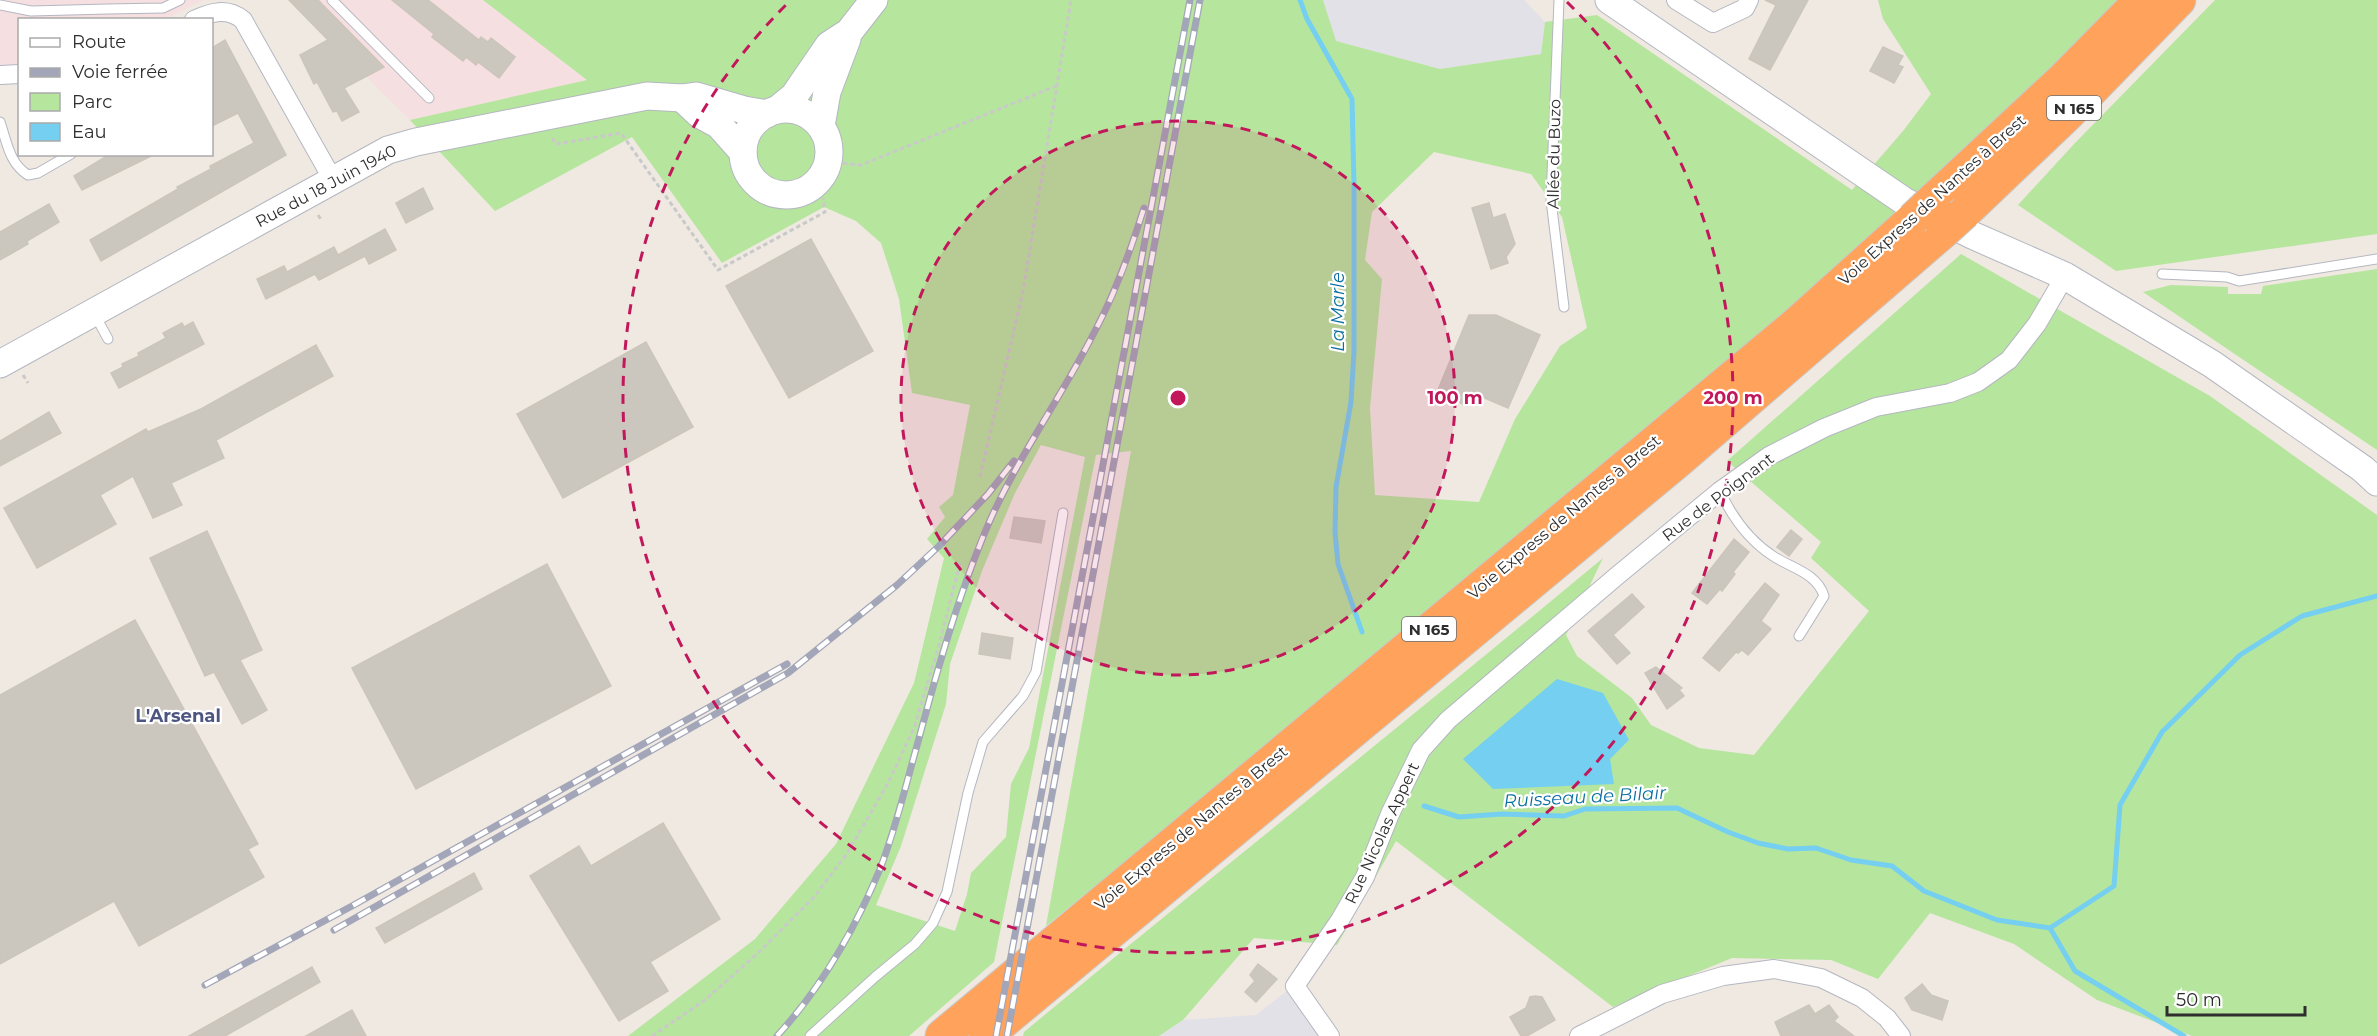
<svg xmlns="http://www.w3.org/2000/svg" width="2377" height="1036" font-family="Montserrat,sans-serif">
  <style>
    .industrial { fill: #e3e1e8 }
    .medical { fill: #f5dfe0 }
    .green { fill: #b6e59e; fill-rule: evenodd }
    .water { fill: #75cff0 }
    .lines { fill: none; stroke-linecap: round; stroke-linejoin: round }
    .stream { stroke: #75cff0; stroke-width: 5 }
    .building { fill: #cbc7bf; stroke: #cbc5ba; stroke-width: 1.5 }
    .lane-casing { stroke: #b4b7c1; stroke-width: 11 }
    .street-casing { stroke: #b4b7c1; stroke-width: 20 }
    .secondary-casing { stroke: #b4b7c1; stroke-width: 29 }
    .highway-casing { stroke: #c9c9c9; stroke-width: 35 }
    .path { stroke: #c9c9c9; stroke-width: 3; stroke-dasharray: 4.5 3; stroke-linecap: butt }
    .lane { stroke: #fff; stroke-width: 9 }
    .street { stroke: #fff; stroke-width: 18 }
    .secondary { stroke: #fff; stroke-width: 27 }
    .highway { stroke: #ffa35c; stroke-width: 33 }
    .rail-casing { stroke: #a3a6b8; stroke-width: 7 }
    .rail { stroke: #fff; stroke-width: 4.5; stroke-dasharray: 14; stroke-linecap: butt }
    .highway-bridge-casing { stroke: #c9c9c9; stroke-width: 35; stroke-linecap: butt }
    .highway-bridge { stroke: #ffa35c; stroke-width: 33 }
    .ring { fill: none; stroke: #c2185b; stroke-width: 3; stroke-dasharray: 10 8 }
    .labels { text-anchor: middle; dominant-baseline: central; stroke-width: 4.5; stroke-linejoin: round; paint-order: stroke }
    .shield { fill: #fff; stroke: #6d6d6d; stroke-width: 1.5 }
    .shield-label { font-size: 15px; font-weight: bold; fill: #2e2e2e }
    .street-label { font-size: 16px; fill: #2e2e2e; stroke: #fff }
    .water-label { font-size: 18px; font-style: italic; fill: #0d6fa3; stroke: #fff }
    .neighbourhood-label { font-size: 18px; font-weight: bold; fill: #4d5680; stroke: #fff }
    .centre { fill: #c2185b; stroke: #fff; stroke-width: 3 }
    .ring-label { font-size: 18px; text-anchor: middle; font-weight: bold; fill: #c2185b; stroke: #fff; stroke-width: 4.5; stroke-linejoin: round; paint-order: stroke }
  </style>
  <rect width="100%" height="100%" fill="#efe9e1"/>
  <g class="industrial">
    <path d="M1323,0H1524L1545,22L1541,54L1440,69L1335,41Z"/>
    <path d="M1288,990L1321,1036H1159L1183,1020L1256,1015Z"/>
  </g>
  <g class="medical">
    <path d="M0,0H204L165,19L20,20L19,69L0,70Z"/>
    <path d="M289,0H820L705,54L410,120Z"/>
  </g>
  <g class="green">
    <path d="M483,0H1323L1336,41L1440,69L1541,54L1545,22L1597,15L1852,190L1903,131L1931,94L1883,19L1878,0H2120C1785,334 1413,628 1046,926L1131,451L1096,455L994,962L909,1036H628L755,939L836,844L914,683L944,558L927,539L945,517L939,507L953,495L970,405L912,393L899,299L881,243L856,221L824,207L722,263L632,137L495,211L410,120L587,80ZM1434,152L1531,174L1562,217L1587,328L1560,346L1515,419L1479,502L1375,495L1370,408L1382,279L1365,260L1372,212ZM1041,445L1085,457L1029,748L1011,784L1006,837L971,873L967,894L955,931L876,905L901,846L946,704L950,664L982,571L1015,493Z"/>
    <path d="M2215,0H2377V234L2116,271L2018,205L2075,143Z"/>
    <path d="M1961,254L2210,396L2377,515V1036H2192L2097,1000L2014,944L1930,913L1878,979L1831,960L1732,958L1613,1007L1396,841L1337,945L1254,938L1183,1020L1159,1036H1023L1024,1032C1216,873 1411,718 1603,558L1566,635L1577,656L1632,698L1651,725L1699,748L1754,755L1869,611L1811,558L1821,542L1727,461ZM1557,679L1629,740L1609,759L1613,784Z"/>
    <path d="M2377,269V450L2143,292L2171,285L2228,287V294H2261L2263,286Z"/>
  </g>
  <path class="water" d="M1557,679L1603,693L1629,740L1610,759L1614,784L1493,789L1463,759Z"/>
  <g class="lines">
    <g class="stream">
      <path d="M1300,0L1307,19L1352,99L1354,186V351L1351,402L1336,487L1335,532L1338,564L1362,632"/>
      <path d="M1424,806L1459,817L1502,814L1564,816L1585,809L1677,808L1728,832L1758,843L1788,849L1816,848L1851,860L1892,866L1924,891L1997,920L2050,928L2114,886L2120,805L2162,732L2240,655L2302,616L2377,596"/>
      <path d="M2050,928L2075,971L2184,1036"/>
    </g>
  </g>
  <g class="building">
    <path d="M289,0H318L384,67L344,88L359,112L342,121L337,111L333,112L317,82L314,84L300,55L328,40Z"/>
    <path d="M392,0H428L479,40L481,37L488,42L491,38L515,57L499,78L478,62L476,65L466,57L463,61L432,37L434,34Z"/>
    <path d="M1765,0H1808L1770,70L1749,59L1776,5Z"/>
    <path d="M225,40L286,155L101,261L90,240L178,189L177,187L211,169L210,166L254,143L238,113L212,126V48Z"/>
    <path d="M1883,47L1903,56L1898,65L1903,67L1894,83L1870,71Z"/>
    <path d="M110,154H155L82,190L74,176Z"/>
    <path d="M423,188L433,209L406,223L396,203Z"/>
    <path d="M1489,203L1493,218L1505,214L1515,244L1506,257L1508,263L1491,269L1472,208Z"/>
    <path d="M49,204L59,222L27,241L28,244L0,260V232Z"/>
    <path d="M385,229L396,250L369,264L365,256L319,280L315,274L266,299L257,279L284,266L287,272L334,247L338,255Z"/>
    <path d="M811,239L873,351L789,398L726,286Z"/>
    <path d="M1469,315H1496L1540,335L1508,408L1473,393L1467,406L1437,392Z"/>
    <path d="M193,322L204,344L119,388L111,373L123,367L122,364L139,356L138,353L166,338L163,333L182,323L184,327Z"/>
    <path d="M646,342L693,427L563,498L517,414Z"/>
    <path d="M316,345L333,376L216,440L224,458L171,483L182,505L153,518L133,476L100,495L116,524L37,568L4,508L146,429L148,432L201,409Z"/>
    <path d="M49,412L61,433L0,466V441Z"/>
    <path d="M1014,517L1045,521L1041,543L1010,538Z"/>
    <path d="M1791,530L1802,539L1789,556L1777,547Z"/>
    <path d="M207,531L262,650L240,660L267,710L242,724L214,672L205,676L150,558Z"/>
    <path d="M1734,539L1749,552L1733,572L1735,574L1722,591L1720,589L1707,604L1692,593Z"/>
    <path d="M547,564L611,686L416,789L352,668Z"/>
    <path d="M1765,583L1779,595L1761,621L1771,629L1748,655L1742,650L1738,653L1736,652L1719,671L1703,658Z"/>
    <path d="M1632,594L1644,607L1613,635L1630,653L1617,664L1588,631Z"/>
    <path d="M135,620L258,844L248,849L264,877L139,946L114,901L0,964V695Z"/>
    <path d="M982,633L1013,638L1010,659L979,654Z"/>
    <path d="M1656,667L1682,688L1679,690L1684,696L1667,709L1645,673Z"/>
    <path d="M663,823L720,919L650,962L668,991L619,1021L530,876L579,846L591,866Z"/>
    <path d="M474,873L482,889L385,943L376,928Z"/>
    <path d="M1258,964L1277,979L1256,1002L1245,992L1255,981L1250,975Z"/>
    <path d="M312,967L320,982L225,1036H189Z"/>
    <path d="M1922,984L1931,995L1948,1001L1942,1020L1912,1010L1905,998Z"/>
    <path d="M1535,996L1542,997L1555,1020L1527,1036H1521L1510,1017L1526,1008L1530,997Z"/>
    <path d="M1809,1005L1815,1014L1829,1005L1838,1017L1834,1021L1854,1036H1781L1775,1022Z"/>
    <path d="M352,1010L366,1036H306Z"/>
  </g>
  <g class="lines">
    <g class="lane-casing">
      <g id="lane">
        <path d="M332,0L429,98"/>
        <path d="M1559,0L1551,200L1564,307"/>
        <path d="M0,5L31,11L108,9L163,8L180,0"/>
        <path d="M0,122C7,142 9,163 28,175L38,173L71,154"/>
        <path d="M2162,274L2227,277L2239,281L2377,259"/>
        <path d="M95,315L108,339"/>
        <path d="M1720,491C1732,517 1750,541 1773,556C1791,568 1817,573 1824,596L1799,636"/>
        <path d="M810,1036L875,977L915,944L933,923L947,892L968,793L983,742L1023,696L1036,672L1063,513"/>
      </g>
    </g>
    <g class="street-casing">
      <g id="street">
        <path d="M1676,0L1713,23L1745,8L1749,0"/>
        <path d="M194,20C211,12 227,7 243,20L333,180"/>
        <path d="M0,75L20,74"/>
        <path d="M1330,1036L1295,986L1340,920L1365,877L1390,814L1421,750L1448,720L1618,575L1720,491L1769,456L1824,428L1876,407L1950,393L1978,382L2009,360L2037,324L2065,276"/>
        <path d="M1579,1036L1662,994L1723,976L1774,969L1821,978L1862,998L1887,1018L1901,1036"/>
      </g>
    </g>
    <g class="secondary-casing">
      <g id="secondary">
        <path d="M1609,0L1904,201L1972,235L2065,276L2212,364L2363,469L2377,482"/>
        <path d="M682,98L699,114L719,125L743,152"/>
        <circle cx="786" cy="152" r="43"/>
        <path d="M777,110L794,96L829,45L849,32L874,0"/>
        <path d="M821,126L827,92L847,39"/>
        <path d="M0,364L388,150L416,142L647,96L682,98L696,96L744,110L767,114"/>
      </g>
    </g>
    <g class="highway-casing">
      <g id="highway">
        <path d="M1934,199L2063,79L2141,0"/>
        <path d="M1965,212L2068,114L2179,0"/>
        <path d="M942,1036L1795,325L1913,219"/>
        <path d="M986,1036L1678,461L1943,232"/>
      </g>
    </g>
    <g class="path">
      <path d="M552,138L556,144L621,133L718,270L825,212L823,198"/>
      <path d="M828,162L861,165L1056,86"/>
      <path d="M318,215L322,221"/>
      <path d="M23,375L28,383"/>
      <path d="M980,477L1023,291L1071,0"/>
      <path d="M652,1036L705,1000L759,952L814,897L846,855L887,785L914,728L939,645L960,563"/>
    </g>
    <use href="#lane" class="lane"/>
    <use href="#street" class="street"/>
    <use href="#secondary" class="secondary"/>
    <use href="#highway" class="highway"/>
    <g class="rail-casing">
      <g id="rail">
        <path d="M334,930L788,673L897,585L939,546L988,494L1014,461"/>
        <path d="M205,985L352,906L787,664"/>
        <path d="M777,1036C821,988 855,929 880,869C896,828 906,784 918,742C937,671 957,600 985,532C1015,460 1062,397 1097,327C1117,289 1131,249 1144,208"/>
        <path d="M996,1036L1190,0"/>
        <path d="M1007,1036L1200,0"/>
      </g>
    </g>
    <use href="#rail" class="rail"/>
    <g class="highway-bridge-casing">
      <g id="highway-bridge">
        <path d="M1913,219L1934,199"/>
        <path d="M1943,232L1965,212"/>
      </g>
    </g>
    <use href="#highway-bridge" class="highway-bridge"/>
  </g>
  <circle cx="1178" cy="398" r="277" fill="#c2185b" fill-opacity=".12"/>
  <g class="ring">
    <circle cx="1178" cy="398" r="277"/>
    <path d="M1567 2A555 555 0 1 1 789 2"/>
  </g>
  <g class="labels">
    <g class="shield">
      <rect x="2047" y="96" width="54" height="24" rx="4.5"/>
      <rect x="1402" y="617" width="54" height="24" rx="4.5"/>
    </g>
    <g class="shield-label">
      <text x="2074" y="108">N 165</text>
      <text x="1429" y="629">N 165</text>
    </g>
    <g class="street-label">
      <text transform="translate(1554 154) rotate(-89)">Allée du Buzo</text>
      <text transform="translate(326 186) rotate(-28)">Rue du 18 Juin 1940</text>
      <text transform="translate(1932 200) rotate(-42)">Voie Express de Nantes à Brest</text>
      <text transform="translate(1718 497) rotate(-37)">Rue de Poignant</text>
      <text transform="translate(1564 517) rotate(-40)">Voie Express de Nantes à Brest</text>
      <text transform="translate(1191 828) rotate(-40)">Voie Express de Nantes à Brest</text>
      <text transform="translate(1382 833) rotate(-65)">Rue Nicolas Appert</text>
    </g>
    <g class="water-label">
      <text transform="translate(1338 312) rotate(-90)">La Marle</text>
      <text transform="translate(1585 797) rotate(-3)">Ruisseau de Bilair</text>
    </g>
    <g class="neighbourhood-label">
      <text x="178" y="716">L'Arsenal</text>
    </g>
  </g>
  <circle cx="1178" cy="398" r="9" class="centre"/>
  <g class="ring-label">
    <text x="1455" y="404">100 m</text>
    <text x="1733" y="404">200 m</text>
  </g>
  <rect x="18" y="18" width="195" height="138" fill="#ffffff" stroke="#ababab" stroke-width="1.5"/>
  <rect x="30" y="38" width="30" height="9" fill="#ffffff" stroke="#ababab" stroke-width="1.5"/>
  <text x="72" y="48" font-size="18" fill="#2e2e2e">Route</text>
  <rect x="30" y="68" width="30" height="9" fill="#a3a6b8" stroke="#ababab" stroke-width="1.5"/>
  <text x="72" y="78" font-size="18" fill="#2e2e2e">Voie ferrée</text>
  <rect x="30" y="93" width="30" height="18" fill="#b6e59e" stroke="#ababab" stroke-width="1.5"/>
  <text x="72" y="108" font-size="18" fill="#2e2e2e">Parc</text>
  <rect x="30" y="123" width="30" height="18" fill="#75cff0" stroke="#ababab" stroke-width="1.5"/>
  <text x="72" y="138" font-size="18" fill="#2e2e2e">Eau</text>
  <path d="M2167 1006v9h138v-9" fill="none" stroke="#2e2e2e" stroke-width="3"/>
  <text x="2176" y="1006" font-size="18" fill="#2e2e2e" stroke="#ffffff" stroke-width="4.5" paint-order="stroke">50 m</text>
</svg>
